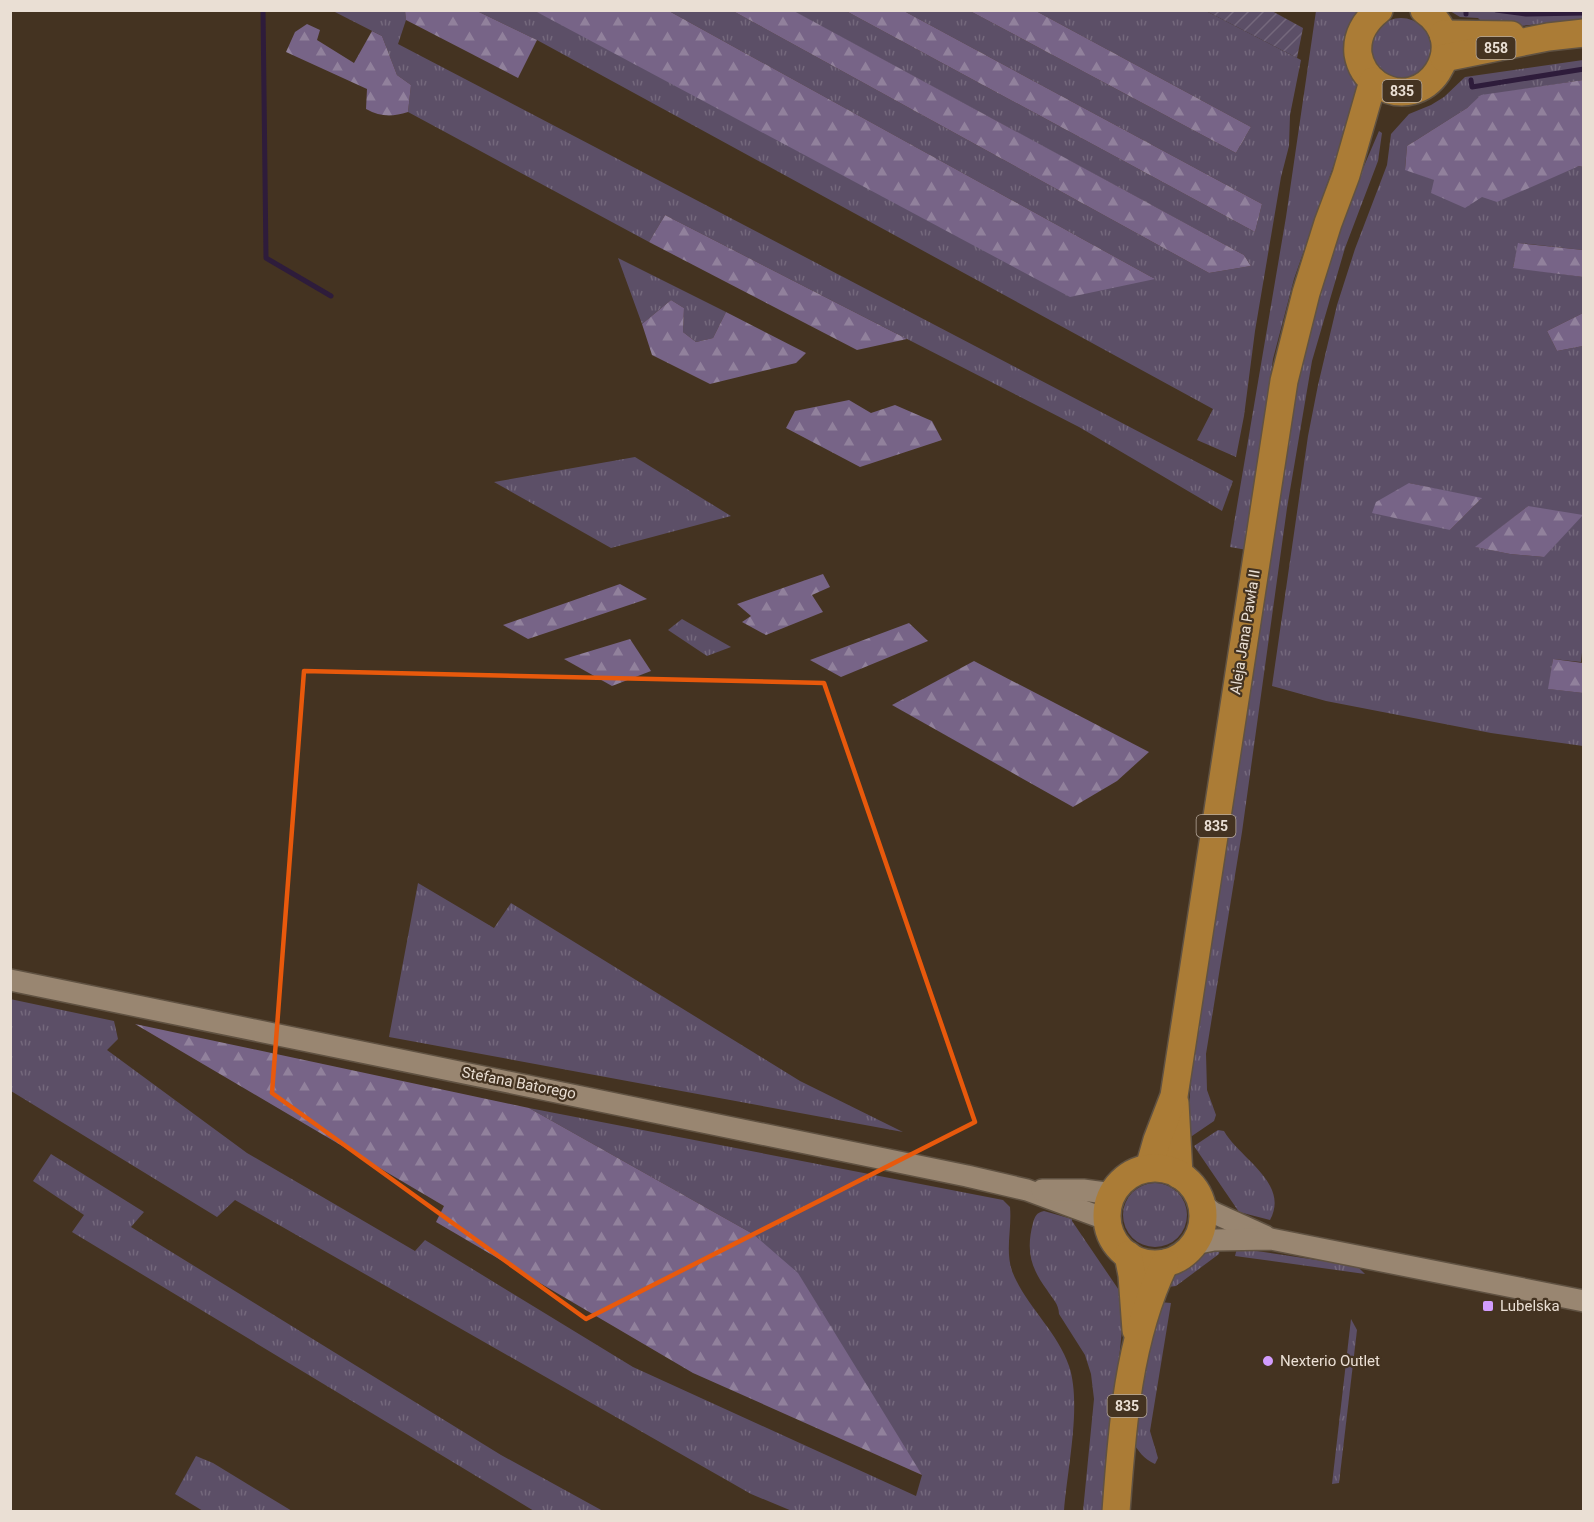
<svg xmlns="http://www.w3.org/2000/svg" width="1594" height="1522" font-family="Roboto,sans-serif">
  <style>
    .grass { fill: url(#grass-tufts); fill-rule: evenodd }
    .forest { fill: url(#forest-firs) }
    .garden { fill: url(#garden-furrows) }
    .lines { fill: none; stroke-linecap: round; stroke-linejoin: round }
    .stream { stroke: #2e1c3b; stroke-width: 5 }
    .minor-casing { stroke: #605242; stroke-width: 24 }
    .major-casing { stroke: #605242; stroke-width: 30 }
    .minor { stroke: #998671; stroke-width: 21 }
    .major { stroke: #ab7c36; stroke-width: 27 }
    .marked { fill: none; stroke: #e8590c; stroke-width: 4.5; stroke-linejoin: round }
    .poi-dot { fill: #d29cfd; stroke: #443321; stroke-width: 2 }
    .labels { text-anchor: middle; dominant-baseline: central; stroke-width: 4.5; stroke-linejoin: round; paint-order: stroke }
    .shield { fill: #443321; stroke: #b8ab9e; stroke-width: 1.5 }
    .shield-label { font-size: 14px; font-weight: bold; fill: #eadfd4 }
    .street-label { font-size: 15px; fill: #eadfd4; stroke: #443321 }
    .poi-label { font-size: 15px; fill: #eadfd4; stroke: #443321; text-anchor: start }
  </style>
  <defs>
    <pattern id="grass-tufts" width="24" height="20" patternUnits="userSpaceOnUse" patternTransform="scale(1.5)"><rect width="24" height="20" fill="#5c4f67"/><path d="M3 7l-1-3M5 7V3M7 7l1-3M15 17l-1-3M17 17v-4M19 17l1-3" fill="none" stroke="#74687c"/></pattern>
    <pattern id="forest-firs" width="22" height="20" patternUnits="userSpaceOnUse" patternTransform="scale(1.5)"><rect width="22" height="20" fill="#776487"/><path d="M5 1l3.5 6h-7zM16 11l3.5 6h-7z" fill="#91819c"/></pattern>
    <pattern id="garden-furrows" width="10" height="10" patternUnits="userSpaceOnUse" patternTransform="scale(1.5)"><rect width="10" height="10" fill="#5c4f67"/><path d="M-1 1l2-2M0 10L10 0M9 11l2-2" fill="none" stroke="#74687c"/></pattern>
  </defs>
  <rect width="100%" height="100%" fill="#443321"/>
  <g class="grass">
    <path d="M333,11H405L406,20L398,44L1233,481L1222,511L1079,427L665,215L649,242L408,112L411,85L397,75L382,36Z"/>
    <path d="M477,11H535L1155,279L669,11H733L1209,273L1251,266L1244,255L793,11H846L1255,232L1262,204L904,11H970L1236,153L1251,127L1036,11H1206L1301,60L1290,115L1289,146L1281,177L1255,331L1244,416L1236,457L1197,440L1213,409L537,40Z"/>
    <path d="M1316,11H1365L1362,84L1294,279L1273,359L1247,550L1230,547L1286,217Z"/>
    <path d="M1450,11H1583V20L1520,26L1482,22L1478,18L1460,17Z"/>
    <circle cx="1401" cy="48" r="30"/>
    <path d="M1583,60V80L1481,96L1467,108L1407,146L1405,169L1482,197L1579,166L1583,167V250L1519,243L1513,267L1583,277V313L1547,331L1557,351L1583,346V643L1581,662L1553,659L1549,689L1583,693V746L1491,733L1326,701L1272,686L1308,436L1318,385L1337,305L1355,249L1387,165L1391,134L1409,114L1431,105L1444,97L1465,77ZM1409,483L1481,499L1450,530ZM1528,506L1544,557L1510,554L1476,547Z"/>
    <path d="M1379,131L1382,133L1378,161L1345,248L1312,361L1287,508L1242,832L1206,1054L1207,1090L1216,1115L1214,1121L1192,1136L1187,1135L1193,1053L1288,425L1313,308L1346,208Z"/>
    <path d="M618,258L726,312L713,338L696,342L683,332L684,308L671,300L642,324Z"/>
    <path d="M635,457L731,516L611,548L494,482Z"/>
    <path d="M682,619L731,647L707,656L668,630Z"/>
    <path d="M418,883L494,928L511,903L800,1081L903,1132L389,1037Z"/>
    <path d="M10,999L114,1021L118,1039L107,1050L247,1153L415,1251L425,1240L633,1367L916,1496L922,1475L753,1234L529,1108L1003,1200L1010,1207C1012,1229 1005,1250 1012,1271C1025,1305 1057,1331 1069,1366C1082,1404 1067,1470 1064,1511H792L751,1494L235,1200L217,1217L11,1091Z"/>
    <path d="M1218,1130L1224,1131C1240,1159 1290,1183 1270,1220L1239,1212L1194,1146Z"/>
    <path d="M51,1154L144,1212L131,1227L501,1455L603,1511H534L72,1232L84,1215L33,1181Z"/>
    <circle cx="1155" cy="1215" r="32"/>
    <path d="M1044,1211L1072,1219V1221L1125,1299L1104,1511H1083L1094,1399L1091,1374L1085,1355L1059,1314C1059,1304 1052,1298 1047,1290C1030,1267 1026,1250 1033,1223C1035,1216 1036,1213 1044,1211Z"/>
    <path d="M1220,1248L1219,1254L1176,1286L1168,1287L1176,1269L1208,1250Z"/>
    <path d="M1237,1248L1357,1266L1365,1274L1235,1256Z"/>
    <path d="M1159,1302L1171,1303L1150,1431L1158,1458L1155,1464C1144,1459 1138,1451 1132,1441L1150,1342Z"/>
    <path d="M1351,1319L1357,1330L1339,1483L1332,1484Z"/>
    <path d="M196,1456L213,1463L292,1511H203L175,1494Z"/>
  </g>
  <g class="forest">
    <path d="M405,11H477L537,40L518,78L406,20Z"/>
    <path d="M535,11H669L1155,279L1070,297Z"/>
    <path d="M733,11H794L1244,255L1251,266L1209,273Z"/>
    <path d="M846,11H904L1262,204L1255,232Z"/>
    <path d="M970,11H1036L1251,127L1236,153Z"/>
    <path d="M307,24L320,30L317,40L354,63L372,31L382,36L397,75L411,85L408,112C392,117 381,117 366,109L367,89L286,52L295,32Z"/>
    <path d="M1583,80V167L1579,166L1497,202L1482,197L1465,208L1431,193L1434,180L1405,170L1407,146L1467,108L1481,95Z"/>
    <path d="M665,215L907,339L857,350L649,242Z"/>
    <path d="M1518,243L1583,250V277L1513,268Z"/>
    <path d="M671,300L684,308L683,332L696,342L713,338L726,312L806,353L796,363L710,384L652,355L642,324Z"/>
    <path d="M1583,313V346L1557,351L1547,331Z"/>
    <path d="M849,400L871,413L895,405L932,421L942,440L860,467L786,428L795,411Z"/>
    <path d="M1409,483L1482,498L1450,530L1372,513L1376,502Z"/>
    <path d="M1528,506L1583,515L1544,557L1510,554L1475,547Z"/>
    <path d="M823,574L830,587L812,595L823,612L766,635L742,622L751,616L737,604Z"/>
    <path d="M620,584L647,599L528,639L503,625Z"/>
    <path d="M909,623L928,641L841,677L810,660Z"/>
    <path d="M630,639L651,671L612,686L564,659Z"/>
    <path d="M1553,659L1583,663V693L1548,689Z"/>
    <path d="M974,661L1149,752L1117,781L1073,807L892,705Z"/>
    <path d="M135,1024L529,1108L753,1234L798,1273L922,1475L693,1373L436,1222L444,1206Z"/>
  </g>
  <path class="garden" d="M1206,11H1272L1303,28L1297,58Z"/>
  <g class="lines">
    <g class="stream">
      <path d="M263,10L266,258L331,296"/>
      <path d="M1466,10V14"/>
      <path d="M1496,10L1526,14L1584,13"/>
      <path d="M1471,80L1472,87L1584,69"/>
    </g>
    <g class="minor-casing">
      <g id="minor">
        <path d="M10,980L967,1176L1027,1190L1108,1220"/>
        <path d="M1042,1190H1083L1113,1194"/>
        <path d="M1201,1203L1212,1212L1265,1236"/>
        <path d="M1194,1244L1214,1240L1271,1239L1584,1301"/>
      </g>
    </g>
    <g class="major-casing">
      <g id="major">
        <path d="M1379,10C1365,21 1356,36 1358,54C1360,66 1367,77 1377,84C1426,116 1474,44 1424,10"/>
        <path d="M1443,34L1511,35"/>
        <path d="M1444,58L1548,37L1584,33"/>
        <path d="M1175,1103L1179,1175"/>
        <path d="M1149,1168L1157,1140L1174,1096L1284,381L1306,293L1328,223L1346,175L1373,81"/>
        <circle cx="1155" cy="1216" r="48"/>
        <path d="M1128,1255L1132,1275L1136,1330"/>
        <path d="M1116,1512C1122,1428 1128,1339 1165,1263"/>
      </g>
    </g>
    <use href="#minor" class="minor"/>
    <use href="#major" class="major"/>
  </g>
  <path class="marked" d="M304,671L824,683L975,1122L586,1319L272,1093Z"/>
  <g class="poi-dot">
    <rect x="1482" y="1300" width="12" height="12" rx="3"/>
    <circle cx="1268" cy="1361" r="6"/>
  </g>
  <g class="labels">
    <g class="shield">
      <rect x="1476.5" y="37" width="39" height="22" rx="4.5"/>
      <rect x="1382.5" y="80" width="39" height="22" rx="4.5"/>
      <rect x="1196.5" y="815" width="39" height="22" rx="4.5"/>
      <rect x="1107.5" y="1395" width="39" height="22" rx="4.5"/>
    </g>
    <g class="shield-label">
      <text x="1496" y="48">858</text>
      <text x="1402" y="91">835</text>
      <text x="1216" y="826">835</text>
      <text x="1127" y="1406">835</text>
    </g>
    <g class="street-label">
      <text transform="translate(1245 632) rotate(-81)">Aleja Jana Pawła II</text>
      <text transform="translate(519 1083) rotate(11)">Stefana Batorego</text>
    </g>
    <g class="poi-label">
      <text x="1500" y="1306">Lubelska</text>
      <text x="1280" y="1361">Nexterio Outlet</text>
    </g>
  </g>
  <rect width="1594" height="1522" fill="none" stroke="#eadfd4" stroke-width="24"/>
</svg>
